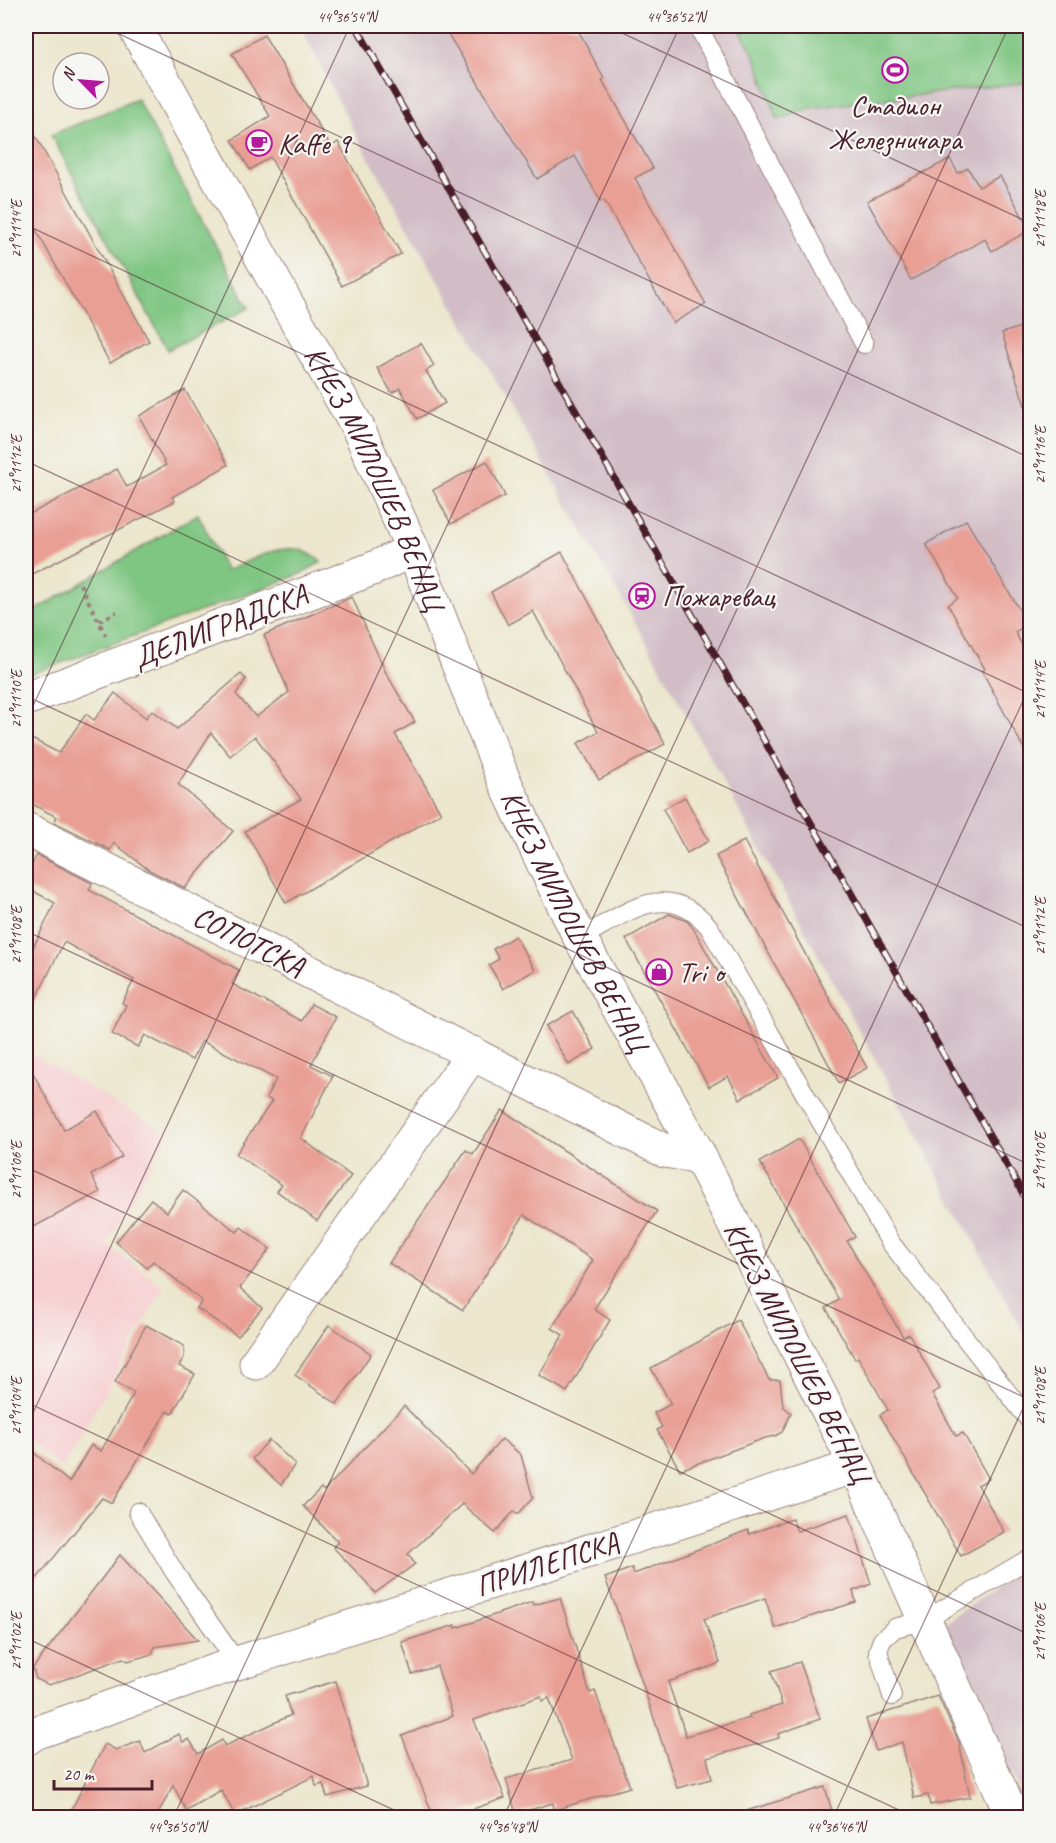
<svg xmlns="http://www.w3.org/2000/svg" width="1056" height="1843" font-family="Caveat,sans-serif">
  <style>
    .built { fill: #f7cfd2 }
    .industrial { fill: #d2bdc6 }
    .green { fill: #7fc682; stroke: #647256; stroke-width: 1.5 }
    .building { fill: #e99f94 }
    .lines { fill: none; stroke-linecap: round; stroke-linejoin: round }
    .service-casing { stroke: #9a827c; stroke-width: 20 }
    .minor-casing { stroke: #9a827c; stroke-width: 35 }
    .path { stroke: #9a827c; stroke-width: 4; stroke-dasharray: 4.5 4.5; stroke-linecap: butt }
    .service { stroke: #fff; stroke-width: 18 }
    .minor { stroke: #fff; stroke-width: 33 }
    .rail-casing { stroke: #4a1f2b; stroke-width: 7 }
    .rail { stroke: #f6f6f2; stroke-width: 4.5; stroke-dasharray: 14; stroke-linecap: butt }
    .ticks { fill: none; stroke: #4a1f2b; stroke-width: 1.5; stroke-opacity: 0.45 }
    .labels { text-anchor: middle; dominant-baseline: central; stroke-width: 4.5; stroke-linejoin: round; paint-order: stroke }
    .poi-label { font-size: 30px; fill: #4a1f2b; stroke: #f6f6f2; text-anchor: start }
    .street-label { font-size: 30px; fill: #4a1f2b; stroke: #f6f6f2 }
    .neatline { fill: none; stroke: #4a1f2b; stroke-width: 2 }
    .ticks-label { font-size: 15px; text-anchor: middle; fill: #4a1f2b }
  </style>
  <rect width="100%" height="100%" fill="#f6f6f2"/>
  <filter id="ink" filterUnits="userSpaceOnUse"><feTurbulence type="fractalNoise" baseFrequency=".0167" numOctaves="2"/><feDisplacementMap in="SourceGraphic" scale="12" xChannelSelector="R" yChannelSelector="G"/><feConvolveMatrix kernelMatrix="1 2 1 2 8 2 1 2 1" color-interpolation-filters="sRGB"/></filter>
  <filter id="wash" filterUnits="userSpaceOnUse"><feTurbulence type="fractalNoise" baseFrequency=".008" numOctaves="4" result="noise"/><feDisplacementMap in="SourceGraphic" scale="24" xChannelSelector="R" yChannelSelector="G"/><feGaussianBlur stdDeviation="1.35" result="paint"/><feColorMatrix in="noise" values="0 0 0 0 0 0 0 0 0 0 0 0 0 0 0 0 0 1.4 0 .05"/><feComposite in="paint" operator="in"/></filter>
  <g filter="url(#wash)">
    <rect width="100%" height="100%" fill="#ebe6cc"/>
    <path class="built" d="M26,1050L168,1134L106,1244L164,1287L62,1469L26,1438Z"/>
    <g class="industrial">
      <path d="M300,26H738L755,57L778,120L810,108L1030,82V1343L752,834L631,615L423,254L355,133Z"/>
      <path d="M1030,1564V1812L943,1624Z"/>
    </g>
    <g class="green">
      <path d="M738,26H1030V82L810,108L778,120L755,57Z"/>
      <path d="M137,99L249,308L168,350L51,135Z"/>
      <path d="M198,514L226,571C248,562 275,544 301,550C308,552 316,558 322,562L298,575L26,676V616Z"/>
    </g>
    <g id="blocks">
      <g class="building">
        <path d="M443,26H576L604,79L602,80L653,168L635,178L706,304L673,323L604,200L601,202L575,156L537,179Z"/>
        <path d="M264,35L331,147L338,142L401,254L342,286L270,157L250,170L232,140L270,116L232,54Z"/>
        <path d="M26,119L149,341L110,363L26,212Z"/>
        <path d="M950,159L958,173L968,168L979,187L1000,176L1030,230L992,251L985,239L911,280L867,201Z"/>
        <path d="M1030,324V405L1025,406L1002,333Z"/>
        <path d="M421,343L434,366L426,371L445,403L417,419L400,388L392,393L377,368Z"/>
        <path d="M185,390L228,465L172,497L175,501L26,577V516L117,469L127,487L166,465L139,416Z"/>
        <path d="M487,461L505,496L451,524L433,490Z"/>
        <path d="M966,520L1028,624L1015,632L1030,660V760L982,671L985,669L948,605L958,598L926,544Z"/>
        <path d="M562,552L665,744L599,780L578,743L598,732L533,611L508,625L491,592Z"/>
        <path d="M352,597L386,673L415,722L395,734L441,813L286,903L245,831L301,799L255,736L230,756L211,733L178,784L233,831L185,888L149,870L114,843L110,850L54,822L57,817L26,801V736L59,753L86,714L94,720L115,693L146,718L152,710L177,729L241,674L246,679L236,694L256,717L289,692L264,635Z"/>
        <path d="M685,797L709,841L687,853L663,809Z"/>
        <path d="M744,841L867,1068L839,1083L716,856Z"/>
        <path d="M37,855L92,883L89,890L239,970L232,984L302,1021L311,1004L336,1017L311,1065L333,1076L301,1138L351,1176L317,1221L277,1191L282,1185L236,1154L272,1101L266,1098L276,1079L202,1041L192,1060L145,1035L138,1047L112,1034L126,1005L122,1003L134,980L64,942L26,1019V962L55,903L26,887V876Z"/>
        <path d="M669,914L687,921L693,928L778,1078L740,1099L728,1076L709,1087L626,939Z"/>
        <path d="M515,936L535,970L503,989L489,965L499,959L493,949Z"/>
        <path d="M573,1011L595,1049L569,1065L546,1026Z"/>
        <path d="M26,1060L64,1130L97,1111L122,1157L91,1175L100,1192L26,1231Z"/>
        <path d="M502,1110L657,1211L594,1309L610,1320L567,1392L539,1375L563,1335L552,1328L593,1260L524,1215L463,1310L389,1263L466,1150L473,1154Z"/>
        <path d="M799,1139L855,1237L847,1241L903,1337L909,1334L940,1389L932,1393L956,1436L963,1433L989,1479L978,1485L1004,1532L961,1556L880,1415L888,1410L858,1357L855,1359L826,1308L839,1300L760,1162Z"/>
        <path d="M183,1190L237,1232L241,1227L270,1249L240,1288L262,1308L238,1336L197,1308L202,1301L153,1261L147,1268L116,1242L151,1199L167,1212Z"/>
        <path d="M738,1320L769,1380H780L783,1406L791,1413L782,1432L775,1436L765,1438L680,1470L657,1430L662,1427L654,1413L671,1404L651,1368Z"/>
        <path d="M146,1325L184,1346V1357L179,1366L195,1374L172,1414L167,1411L112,1503L102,1498L26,1592V1446L69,1482L91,1445L101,1451L134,1393L115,1382Z"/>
        <path d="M329,1325L371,1354L337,1404L295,1375Z"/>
        <path d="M404,1406L471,1474L502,1439L521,1455L533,1498L518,1514L514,1511L495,1533L462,1504L408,1554L415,1564L375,1593L367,1583L333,1547L338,1542L303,1506L321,1488L324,1491Z"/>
        <path d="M269,1440L295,1464L281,1485L252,1459Z"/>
        <path d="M849,1514L871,1584L853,1591L856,1602L775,1628L765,1598L704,1619L720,1663L668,1682L686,1736L750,1718L749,1715L782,1705L771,1671L800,1662L820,1719L778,1734L779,1738L707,1758L712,1779L677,1788L627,1637L605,1578L632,1568L634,1574L748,1530L749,1534L792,1519L797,1531Z"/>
        <path d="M120,1555L198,1640L155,1647L152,1654L128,1661L123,1658L49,1685L36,1679L33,1668Z"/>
        <path d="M560,1598L590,1693L595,1691L630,1787L554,1810L553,1803L516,1814L506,1779L572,1760L549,1698L542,1701L541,1696L474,1720L505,1798L447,1818H434L402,1736L453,1716L437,1666L412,1674L402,1642L455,1625L456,1628L532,1602L533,1605Z"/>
        <path d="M336,1681L367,1786L327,1797L323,1784L316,1786L314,1776L235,1815L221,1790L186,1810L173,1785L156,1818H67L105,1744L116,1750L140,1741L145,1753L179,1734L183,1742L189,1739L198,1754L222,1740L225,1746L291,1715L285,1696Z"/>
        <path d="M938,1696L959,1742L970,1797L930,1805L928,1795L914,1798L902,1742L876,1751L866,1719Z"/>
        <path d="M825,1787L834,1818H747L746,1811Z"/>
      </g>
    </g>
  </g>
  <g filter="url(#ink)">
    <use href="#blocks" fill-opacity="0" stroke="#9a827c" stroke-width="1.5"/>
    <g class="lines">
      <g class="service-casing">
        <g id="service">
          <path d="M698,26L864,344"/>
          <path d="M580,938C625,914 667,877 709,927L890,1242L1030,1421"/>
          <path d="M138,1512L175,1573L237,1663"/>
          <path d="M892,1696L878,1651L882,1640L895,1628L925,1620L1030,1558"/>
        </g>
      </g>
      <g class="minor-casing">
        <g id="minor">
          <path id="s1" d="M134,26L287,304L358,428L413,550L503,778L542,861L580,938L698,1153L856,1466L1013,1818"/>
          <path d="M26,699L372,569L413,550"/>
          <path d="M26,829L665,1151L689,1155L698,1153"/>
          <path d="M256,1363L473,1053"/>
          <path d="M26,1739L35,1733L237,1663L856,1466"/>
        </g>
      </g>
      <g class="path">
        <path d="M80,584L106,636"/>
        <path d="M99,621L117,612"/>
      </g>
      <use href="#service" class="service"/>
      <use href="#minor" class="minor"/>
      <g class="rail-casing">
        <path id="rail" d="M356,26L1030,1206"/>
      </g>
      <use href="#rail" class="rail"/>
    </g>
  </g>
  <path class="ticks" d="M102,26L1030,458M607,26L1030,223M26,225L1030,694M26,461L1030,929M26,696L1030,1165M26,721L350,26M26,931L1030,1400M26,1167L1030,1635M26,1402L916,1818M26,1428L680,26M26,1638L411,1818M173,1818L1009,26M503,1818L1030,686M833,1818L1030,1393"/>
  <defs>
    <g id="stadium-ring" transform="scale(1.35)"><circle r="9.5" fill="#f6f6f2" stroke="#b5179e" stroke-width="1.5"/><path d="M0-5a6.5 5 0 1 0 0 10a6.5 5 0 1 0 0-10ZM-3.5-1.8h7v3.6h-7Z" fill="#b5179e"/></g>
    <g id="cafe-ring" transform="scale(1.35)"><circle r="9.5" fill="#f6f6f2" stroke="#b5179e" stroke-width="1.5"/><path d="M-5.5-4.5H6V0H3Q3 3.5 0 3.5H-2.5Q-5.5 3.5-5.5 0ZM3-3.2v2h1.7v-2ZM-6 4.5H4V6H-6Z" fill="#b5179e"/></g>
    <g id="station-ring" transform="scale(1.35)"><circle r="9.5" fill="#f6f6f2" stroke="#b5179e" stroke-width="1.5"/><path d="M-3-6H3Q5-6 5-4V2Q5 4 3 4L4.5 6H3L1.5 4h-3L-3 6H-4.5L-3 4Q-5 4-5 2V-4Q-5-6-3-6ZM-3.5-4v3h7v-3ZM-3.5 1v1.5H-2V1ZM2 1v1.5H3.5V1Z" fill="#b5179e"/></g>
    <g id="shop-ring" transform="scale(1.35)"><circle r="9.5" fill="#f6f6f2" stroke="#b5179e" stroke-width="1.5"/><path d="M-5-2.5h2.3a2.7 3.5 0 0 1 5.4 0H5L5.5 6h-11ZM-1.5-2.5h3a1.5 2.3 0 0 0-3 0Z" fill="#b5179e"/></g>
  </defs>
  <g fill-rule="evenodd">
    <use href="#stadium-ring" x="895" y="70"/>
    <use href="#cafe-ring" x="259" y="143"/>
    <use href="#station-ring" x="642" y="596"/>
    <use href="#shop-ring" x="659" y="972"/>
  </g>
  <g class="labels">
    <g class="poi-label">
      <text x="895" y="105" text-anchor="middle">Стадион<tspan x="895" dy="34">Железничара</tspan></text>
      <text x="278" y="143">Kaffe 9</text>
      <text x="662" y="596">Пожаревац</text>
      <text x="678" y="972">Tri o</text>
    </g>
    <g class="street-label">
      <text stroke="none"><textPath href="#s1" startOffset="513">КНЕЗ МИЛОШЕВ ВЕНАЦ</textPath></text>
      <text transform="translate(220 626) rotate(-21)">ДЕЛИГРАДСКА</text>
      <text stroke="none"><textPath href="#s1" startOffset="999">КНЕЗ МИЛОШЕВ ВЕНАЦ</textPath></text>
      <text transform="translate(249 941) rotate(27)">СОПОТСКА</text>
      <text transform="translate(798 1352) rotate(63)">КНЕЗ МИЛОШЕВ ВЕНАЦ</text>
      <text transform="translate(547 1564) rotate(-18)">ПРИЛЕПСКА</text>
    </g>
  </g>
  <rect width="1056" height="1843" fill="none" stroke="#f6f6f2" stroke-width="66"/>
  <g transform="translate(81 81) rotate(295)"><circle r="28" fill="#f6f6f2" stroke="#b1a0a2" stroke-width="1.5"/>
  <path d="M0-4.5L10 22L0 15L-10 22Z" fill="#b5179e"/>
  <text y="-9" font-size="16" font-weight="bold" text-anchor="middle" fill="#4a1f2b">N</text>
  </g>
  <path d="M54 1780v9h98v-9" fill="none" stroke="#4a1f2b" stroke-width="3"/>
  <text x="63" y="1780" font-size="18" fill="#4a1f2b" stroke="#f6f6f2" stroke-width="4.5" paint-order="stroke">20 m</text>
  <rect x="33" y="33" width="990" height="1777" class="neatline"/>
  <g class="ticks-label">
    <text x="347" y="22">44°36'54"N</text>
    <text x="676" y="22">44°36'52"N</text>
    <text transform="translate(1040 219) rotate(-90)" y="5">21°11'18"E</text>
    <text transform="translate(16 229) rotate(-90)" y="5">21°11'14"E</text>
    <text transform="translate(1040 455) rotate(-90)" y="5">21°11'16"E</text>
    <text transform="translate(16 464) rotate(-90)" y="5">21°11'12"E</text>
    <text transform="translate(1040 690) rotate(-90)" y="5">21°11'14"E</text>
    <text transform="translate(16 699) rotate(-90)" y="5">21°11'10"E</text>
    <text transform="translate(1040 926) rotate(-90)" y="5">21°11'12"E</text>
    <text transform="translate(16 935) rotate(-90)" y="5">21°11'08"E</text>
    <text transform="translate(1040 1161) rotate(-90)" y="5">21°11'10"E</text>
    <text transform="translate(16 1170) rotate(-90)" y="5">21°11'06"E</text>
    <text transform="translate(1040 1396) rotate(-90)" y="5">21°11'08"E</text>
    <text transform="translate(16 1406) rotate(-90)" y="5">21°11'04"E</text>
    <text transform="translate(1040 1632) rotate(-90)" y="5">21°11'06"E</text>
    <text transform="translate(16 1641) rotate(-90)" y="5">21°11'02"E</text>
    <text x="177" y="1832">44°36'50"N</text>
    <text x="507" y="1832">44°36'48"N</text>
    <text x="836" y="1832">44°36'46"N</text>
  </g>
</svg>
